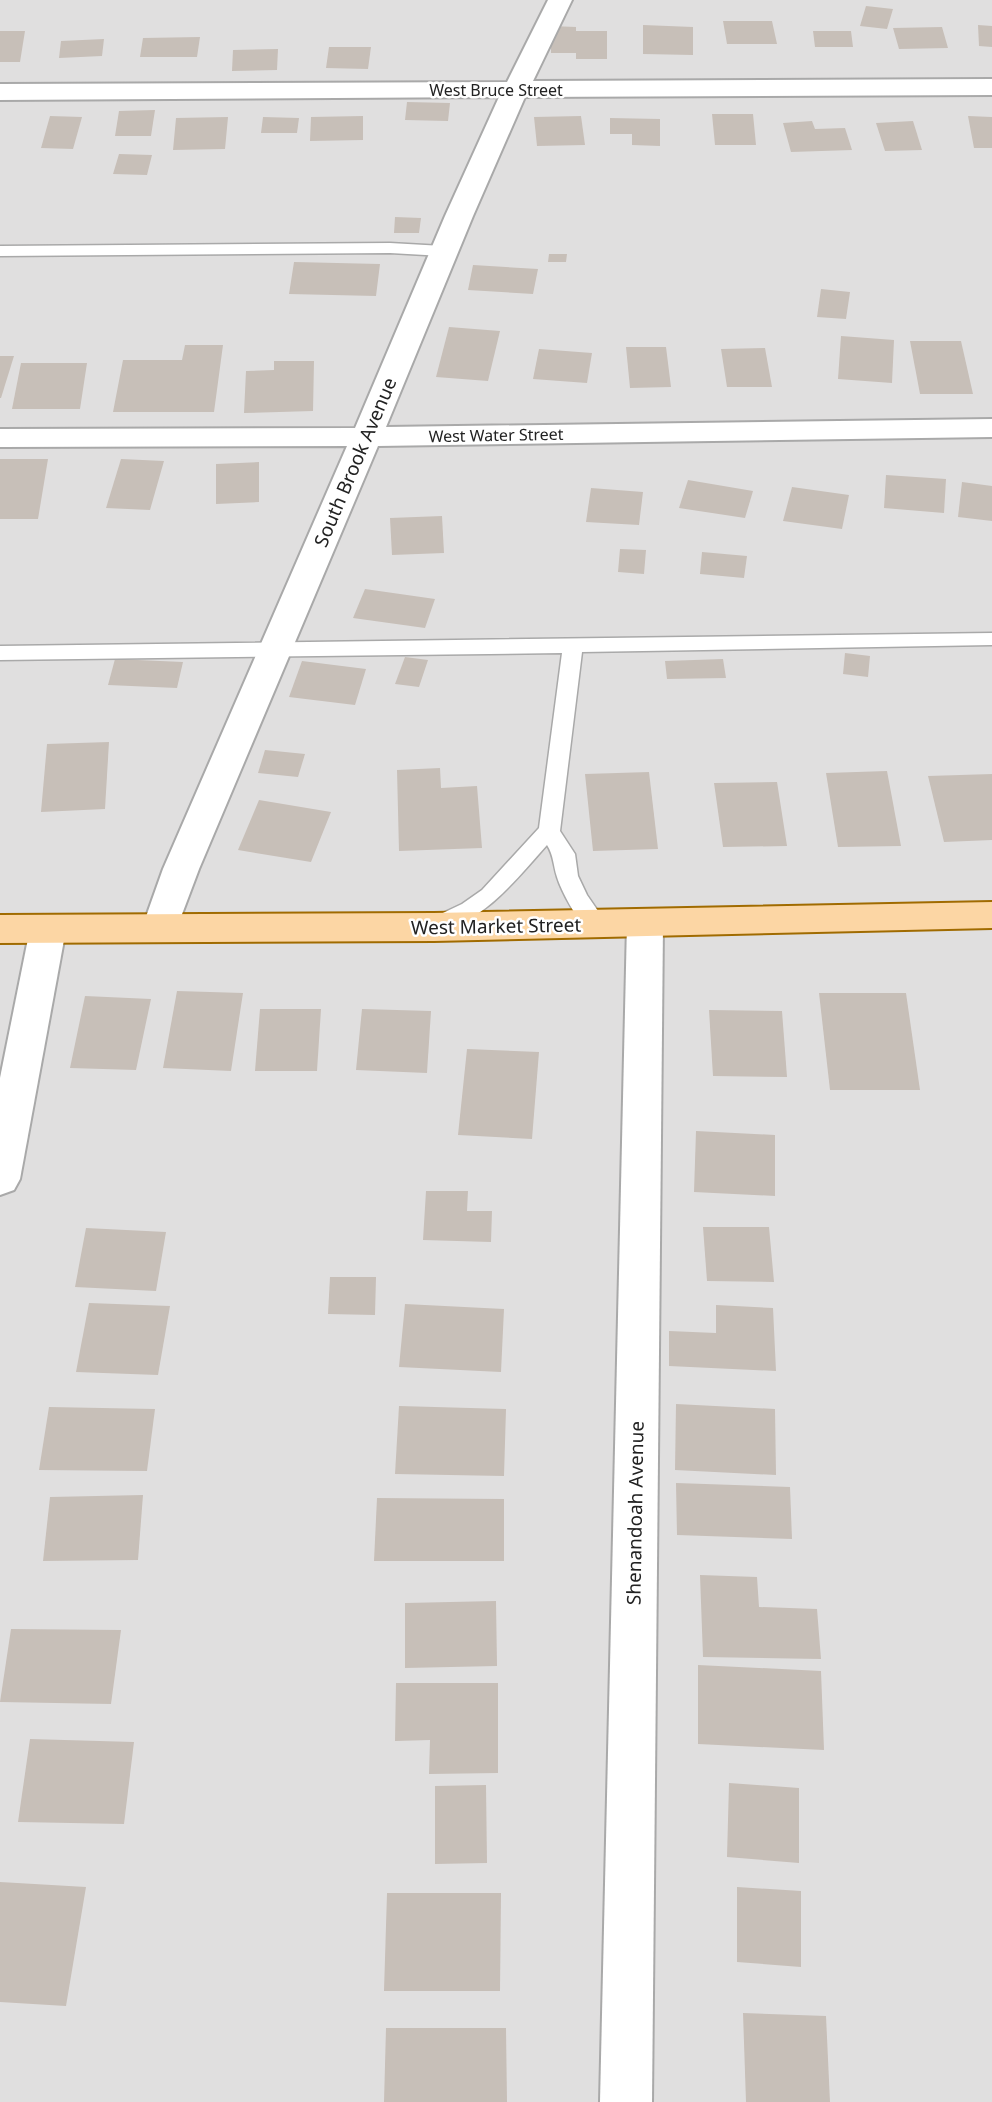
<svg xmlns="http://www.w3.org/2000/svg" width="992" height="2102" font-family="'Noto Sans',sans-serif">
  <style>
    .residential { fill: #e0dfdf }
    .building { fill: #c7bfb8 }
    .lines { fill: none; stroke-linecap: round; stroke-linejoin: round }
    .service-casing { stroke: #a9a9a9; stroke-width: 3 }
    .minor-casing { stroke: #a9a9a9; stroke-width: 4 }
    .primary-casing { stroke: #a06b00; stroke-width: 4 }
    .service { fill: #fff; fill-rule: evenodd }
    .minor { fill: #fff; fill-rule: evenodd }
    .primary { fill: #fcd6a4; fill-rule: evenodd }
    .labels { text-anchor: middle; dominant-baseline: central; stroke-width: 5; stroke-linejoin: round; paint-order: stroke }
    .far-street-label { font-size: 16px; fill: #222; stroke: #fff }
    .street-label { font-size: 19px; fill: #222; stroke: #fff }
  </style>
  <rect width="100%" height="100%" fill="#f2efe9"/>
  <rect class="residential" x="0" y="0" width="992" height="2102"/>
  <g class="building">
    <path d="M866,6L893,9L887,29L860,26Z"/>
    <path d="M723,21H772L777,44H727Z"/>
    <path d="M643,25L693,27V55L643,54Z"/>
    <path d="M978,25L992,26V47L979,46Z"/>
    <path d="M551,26L576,27V31H607V59H576V53H551Z"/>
    <path d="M942,27L948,48L899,49L893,28Z"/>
    <path d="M0,31H25L20,62H0Z"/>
    <path d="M813,31H851L853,47H815Z"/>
    <path d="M200,37L197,57H140L143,38Z"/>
    <path d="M104,39L102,56L59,58L61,41Z"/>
    <path d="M329,47H371L368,69L326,68Z"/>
    <path d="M278,49L277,70L232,71L233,50Z"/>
    <path d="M407,102L450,103L448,121L405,120Z"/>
    <path d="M155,110L151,136H115L119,111Z"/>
    <path d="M712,114H753L756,145H715Z"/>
    <path d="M50,116L82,117L73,149L41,148Z"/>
    <path d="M363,116V140L310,141L311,117Z"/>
    <path d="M581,116L585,145L537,146L534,117Z"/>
    <path d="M968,116L992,117V148H974Z"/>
    <path d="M228,117L225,149L173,150L176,118Z"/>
    <path d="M263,117L299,118L297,133H261Z"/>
    <path d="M610,118L660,119V146L632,145V134H610Z"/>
    <path d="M812,121L815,129L845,128L852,150L791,152L783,123Z"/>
    <path d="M913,121L922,150L885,151L876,123Z"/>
    <path d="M119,154L152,155L147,175L113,174Z"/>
    <path d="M395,217L421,218L419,233H394Z"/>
    <path d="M549,254H567L566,262H548Z"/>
    <path d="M294,262L380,264L376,296L289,294Z"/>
    <path d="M473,265L538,269L533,294L468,290Z"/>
    <path d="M821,289L850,292L846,319L817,317Z"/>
    <path d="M449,327L500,331L488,381L436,377Z"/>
    <path d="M841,336L894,340L892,383L838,379Z"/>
    <path d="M910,341H961L973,394H920Z"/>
    <path d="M185,345H223L214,412H113L123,360H182Z"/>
    <path d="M626,347H666L671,387L630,388Z"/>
    <path d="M765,348L772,387H727L721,349Z"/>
    <path d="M539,349L592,353L587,383L533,379Z"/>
    <path d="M0,356H14L1,398H0Z"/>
    <path d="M274,361H314L313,411L244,413L246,371L274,370Z"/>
    <path d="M21,363H87L80,409H12Z"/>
    <path d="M0,459H48L38,519H0Z"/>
    <path d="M121,459L164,461L150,510L106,508Z"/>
    <path d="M259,462V502L216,504V464Z"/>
    <path d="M886,475L946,479L944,513L884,508Z"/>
    <path d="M688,480L753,491L745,518L679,508Z"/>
    <path d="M962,482L992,486V521L958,517Z"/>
    <path d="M792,487L849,495L842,529L783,521Z"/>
    <path d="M591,488L643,492L639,525L586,522Z"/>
    <path d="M442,516L444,553L392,555L390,518Z"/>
    <path d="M620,549L646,550L644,574L618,572Z"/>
    <path d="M702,552L747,556L744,578L700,574Z"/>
    <path d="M365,589L435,599L425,628L353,618Z"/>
    <path d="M845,653L870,656L868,677L843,674Z"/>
    <path d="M405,657L428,660L419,687L395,684Z"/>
    <path d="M115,659L183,662L177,688L108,685Z"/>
    <path d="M723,659L726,678L667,679L665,661Z"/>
    <path d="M302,661L366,669L355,705L289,697Z"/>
    <path d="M109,742L105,809L41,812L47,744Z"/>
    <path d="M265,750L305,754L298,777L258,773Z"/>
    <path d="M440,768L441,788L477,786L482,848L399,851L397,770Z"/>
    <path d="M887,771L901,846L838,847L826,773Z"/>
    <path d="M649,772L658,849L593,851L585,774Z"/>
    <path d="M992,774V840L944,842L928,776Z"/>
    <path d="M777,782L787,846L723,847L714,783Z"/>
    <path d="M259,800L331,812L311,862L238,850Z"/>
    <path d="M177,991L243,993L231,1071L163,1068Z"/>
    <path d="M819,993H906L920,1090H830Z"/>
    <path d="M85,996L151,999L136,1070L70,1068Z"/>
    <path d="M260,1009H321L317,1071H255Z"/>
    <path d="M362,1009L431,1011L427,1073L356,1070Z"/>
    <path d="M709,1010L782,1011L787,1077L713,1076Z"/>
    <path d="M467,1049L539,1052L532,1139L458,1135Z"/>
    <path d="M696,1131L775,1135V1196L694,1192Z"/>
    <path d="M426,1191H468L467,1211H492L491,1242L423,1240Z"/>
    <path d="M703,1227H769L774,1282L707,1281Z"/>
    <path d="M86,1228L166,1232L156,1291L75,1287Z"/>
    <path d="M330,1277H376L375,1315L328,1314Z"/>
    <path d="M89,1303L170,1306L158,1375L76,1372Z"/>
    <path d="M405,1304L504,1309L501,1372L399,1367Z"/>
    <path d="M716,1305L773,1308L776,1371L669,1366V1331L716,1333Z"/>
    <path d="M676,1404L775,1409L776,1475L675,1470Z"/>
    <path d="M399,1406L506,1409L504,1476L395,1474Z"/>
    <path d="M49,1407L155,1409L147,1471L39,1470Z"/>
    <path d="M676,1483L790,1487L792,1539L677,1535Z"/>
    <path d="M143,1495L138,1560L43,1561L50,1497Z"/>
    <path d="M377,1498L504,1499V1561H374Z"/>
    <path d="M700,1575L757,1577L759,1607L817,1609L821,1659L703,1657Z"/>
    <path d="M496,1601L497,1666L405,1668V1603Z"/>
    <path d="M11,1629L121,1630L111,1704L0,1702Z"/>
    <path d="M698,1665L821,1671L824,1750L698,1744Z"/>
    <path d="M396,1683H498V1773L429,1774L430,1740L395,1741Z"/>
    <path d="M30,1739L134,1742L124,1824L18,1822Z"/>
    <path d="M729,1783L799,1788V1863L727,1857Z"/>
    <path d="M486,1785L487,1863L435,1864V1786Z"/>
    <path d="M0,1882L86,1887L66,2006L0,2002Z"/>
    <path d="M737,1887L801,1891V1967L737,1962Z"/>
    <path d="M387,1893H501L500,1991H384Z"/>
    <path d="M743,2013L826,2016L830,2102H746Z"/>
    <path d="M386,2028H506L507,2102H384Z"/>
  </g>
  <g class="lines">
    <g class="service-casing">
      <g id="service">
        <path d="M390,243L443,246L451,251L443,256L390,253L0,256V246Z"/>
        <path d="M992,633V645L582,652L560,831L575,854L578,876L587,895L607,924L604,930C598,931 593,933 588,929C577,921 561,890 557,877C553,865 554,856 547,845C514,882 486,919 436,934L428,932L425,926L428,920L462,904L482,890L539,828L562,653L0,660V646Z"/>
      </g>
    </g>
    <g class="minor-casing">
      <g id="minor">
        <path d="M548,0H572L533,81L992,79V95L525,97L473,216L386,427L992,419V437L378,446L199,869L173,938L160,942L147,938L142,928L163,869L347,446L0,447V429L355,428L445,216L499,97L0,100V84L507,82Z"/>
        <path d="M645,910L658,914L663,924L652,2102H600L627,924L632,914Z"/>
        <path d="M48,915L61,919L66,929L20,1179L14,1190L0,1195V1078L30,929L35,919Z"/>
      </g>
    </g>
    <g class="primary-casing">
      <path id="primary" d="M992,902V928L434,941L0,943V915L434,913Z"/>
    </g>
    <use href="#service" class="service"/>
    <use href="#minor" class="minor"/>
    <use href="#primary" class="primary"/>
  </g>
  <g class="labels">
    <g class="far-street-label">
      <text x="496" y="90">West Bruce Street</text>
      <text transform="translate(496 435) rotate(-1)">West Water Street</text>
    </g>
    <g class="street-label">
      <text transform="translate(355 462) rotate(-67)">South Brook Avenue</text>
      <text transform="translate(496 926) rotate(-1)">West Market Street</text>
      <text transform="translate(635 1513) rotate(-89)">Shenandoah Avenue</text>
    </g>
  </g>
</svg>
